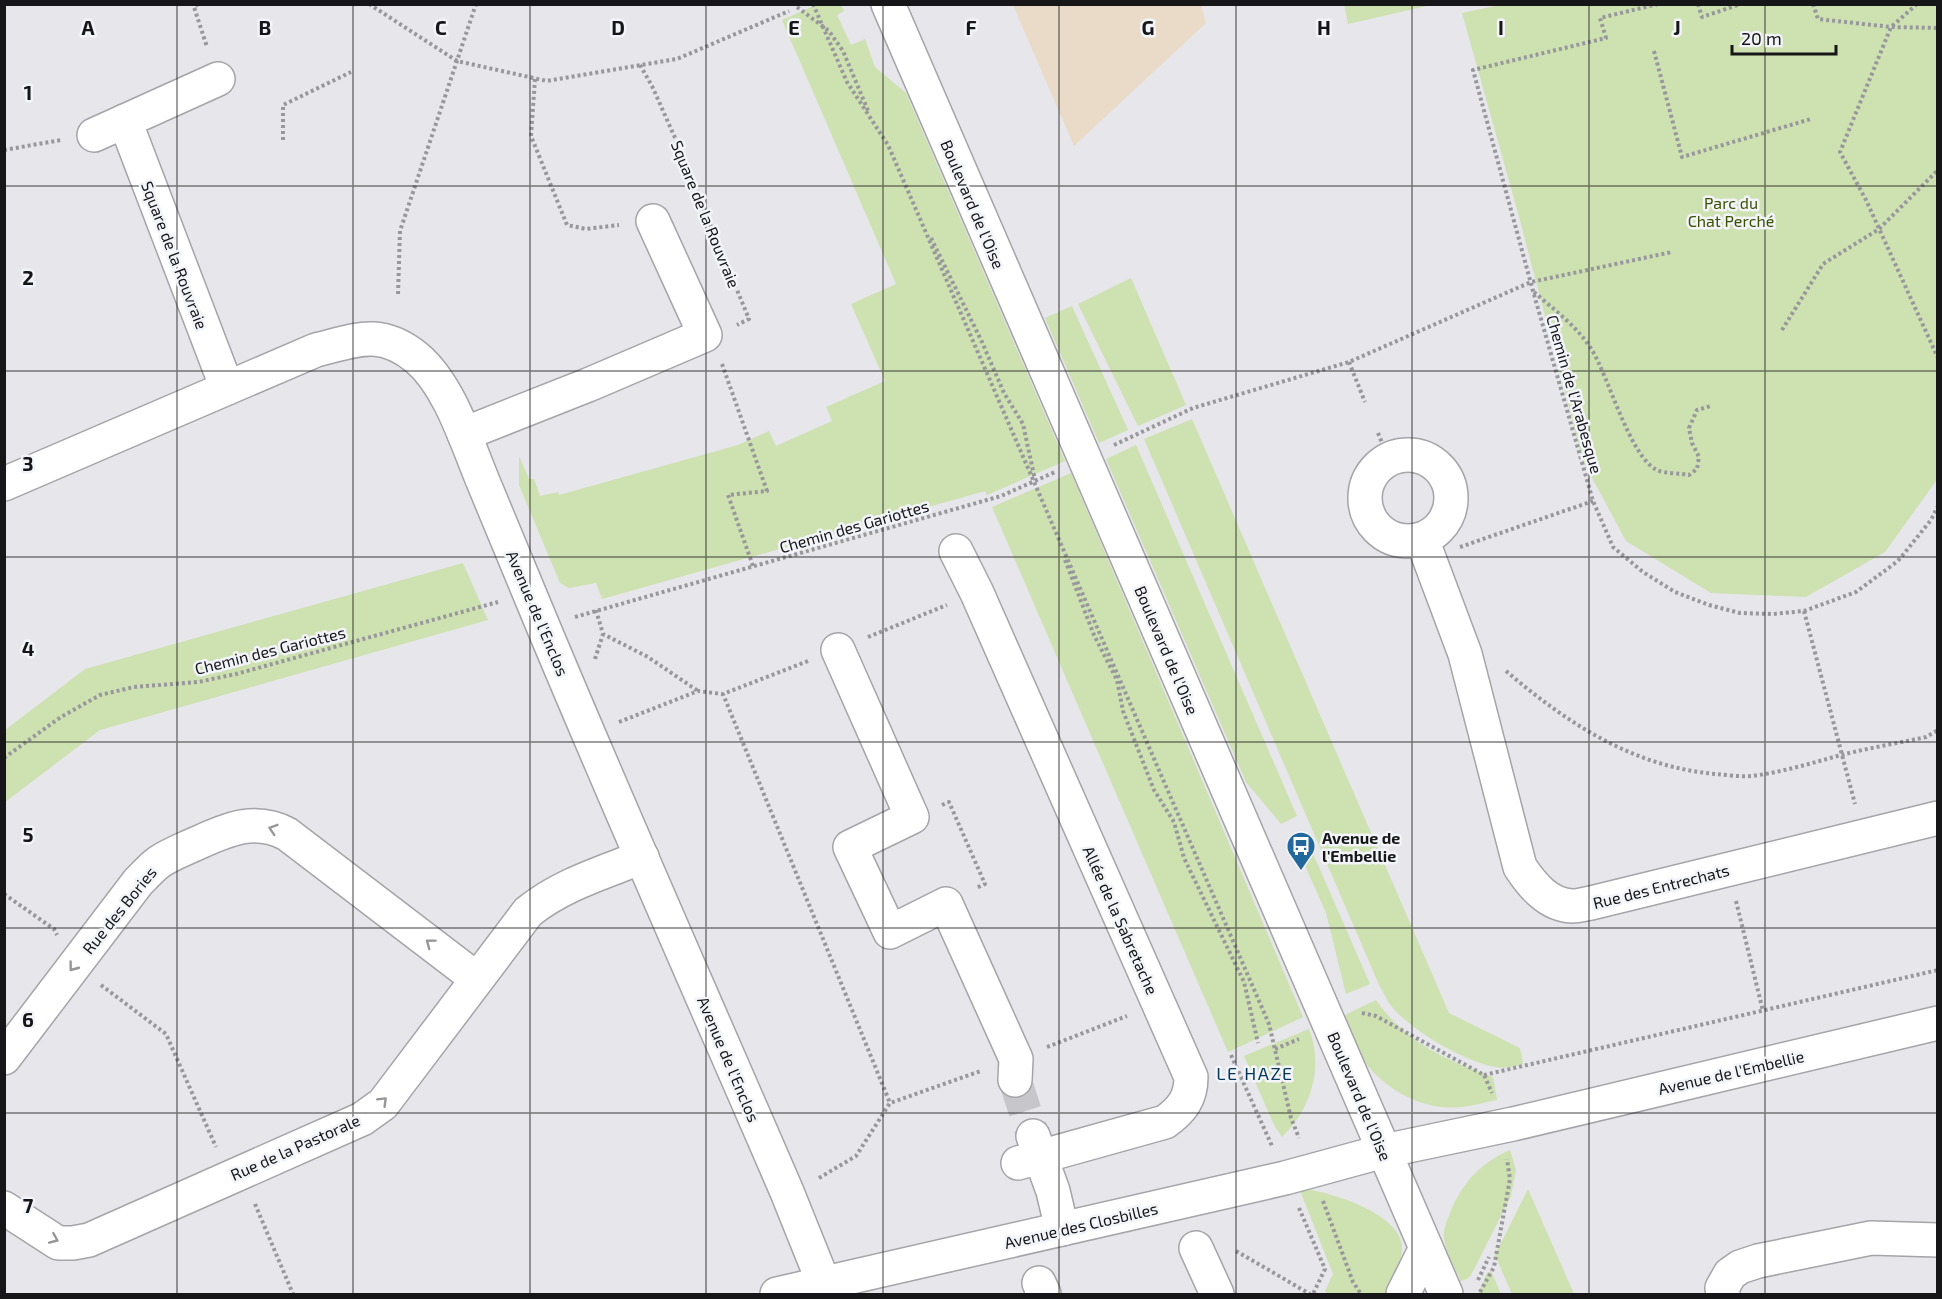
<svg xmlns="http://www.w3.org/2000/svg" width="1942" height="1299" font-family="'Exo 2',sans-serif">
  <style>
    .commercial { fill: #e9dbc8 }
    .green { fill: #cee1b1 }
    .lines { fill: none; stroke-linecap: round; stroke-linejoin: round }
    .minor-tunnel { stroke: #c7c7cb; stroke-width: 33; stroke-dasharray: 33 16; stroke-linecap: butt }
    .minor-casing { stroke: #a4a4a9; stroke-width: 36 }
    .major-casing { stroke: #a4a4a9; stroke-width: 36 }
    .path { stroke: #98989c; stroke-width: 4; stroke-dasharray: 3 3; stroke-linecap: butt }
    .minor { stroke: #fff; stroke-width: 33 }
    .major { stroke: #fff; stroke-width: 33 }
    .oneway { stroke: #969697 }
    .grid { fill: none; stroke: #161618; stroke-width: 1.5; stroke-opacity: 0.55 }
    .labels { text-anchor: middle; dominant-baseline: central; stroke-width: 5; stroke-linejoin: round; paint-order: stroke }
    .park-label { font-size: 16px; fill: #3b5000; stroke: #f3f4f9 }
    .street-label { font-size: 16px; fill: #161618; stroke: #f3f4f9 }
    .poi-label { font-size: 16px; font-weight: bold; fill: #161618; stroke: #f3f4f9; text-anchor: start }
    .neighbourhood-label { font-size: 18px; letter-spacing: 1.5px; fill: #04375b; stroke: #f3f4f9 }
    .grid-label { font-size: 20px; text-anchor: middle; font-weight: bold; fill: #161618; stroke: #f3f4f9; stroke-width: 5; stroke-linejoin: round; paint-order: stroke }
  </style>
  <rect width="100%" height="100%" fill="#e6e6eb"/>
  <path class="commercial" d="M1013,5H1201L1206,23L1074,146Z"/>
  <g class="green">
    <path d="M1344,4H1431V5L1348,24Z"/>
    <path d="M816,5H841L844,11L837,15L851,45L865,39L875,67L906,93L1065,461L987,495L985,491L602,599L596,583L569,588L560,583L519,485V456L529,479H534L540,496L558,492L559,495L738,445L769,431L776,446L832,421L826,407L885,381L851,304L896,284L782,20Z"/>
    <path d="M1500,5H1937L1936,481L1885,552L1806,597L1711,593L1626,541L1583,461L1518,213L1462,13Z"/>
    <path d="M1131,278L1186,405L1138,426L1078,304Z"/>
    <path d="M1072,306L1128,430L1099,443L1045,318Z"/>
    <path d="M1192,419L1449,1013L1520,1048L1523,1064C1515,1066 1505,1069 1496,1067C1466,1063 1411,1030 1392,1007C1387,1001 1384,993 1380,987L1144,439Z"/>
    <path d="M1136,445L1297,816L1281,824L1246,782L1106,459Z"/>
    <path d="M1071,473L1303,1017L1228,1052L992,507Z"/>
    <path d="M463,563L488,620L100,730L5,802V730L85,669Z"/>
    <path d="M1311,849L1370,984L1346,994L1326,913L1300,854Z"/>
    <path d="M1376,1000C1406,1043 1446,1060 1493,1077L1497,1100C1486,1102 1473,1106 1461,1107C1426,1111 1389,1092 1368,1066C1356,1051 1350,1032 1343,1016Z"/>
    <path d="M1309,1029C1324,1067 1311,1109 1282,1137L1274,1125L1244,1056Z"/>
    <path d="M1510,1150L1516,1170L1511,1196L1471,1275L1467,1279L1461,1281C1455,1268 1446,1253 1444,1238C1443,1231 1446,1222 1449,1216C1460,1185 1480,1163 1510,1150Z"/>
    <path d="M1299,1188C1328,1191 1401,1213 1402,1247C1403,1263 1391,1280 1385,1294H1327L1325,1291L1333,1274Z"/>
    <path d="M1528,1189L1574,1294H1512L1495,1255Z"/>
    <path d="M1491,1271L1501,1294H1478L1487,1273Z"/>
  </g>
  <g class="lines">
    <path class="minor-tunnel" d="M1015,1080L1033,1136"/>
    <g class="minor-casing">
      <g id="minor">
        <path d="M218,79L125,121L227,388"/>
        <path d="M94,135L125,121"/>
        <path d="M464,434L588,385L705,335L653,221"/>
        <circle cx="1408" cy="498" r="43"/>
        <path d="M4,484L316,350C357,340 380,328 417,358C449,385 466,440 482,479C499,520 516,561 533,602C615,800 702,995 787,1192L824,1284"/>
        <path d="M1422,539L1465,654L1520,867C1532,885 1548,905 1572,906C1578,906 1585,904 1591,903L1938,818"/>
        <path d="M956,551L977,593L1191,1077C1191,1098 1182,1110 1165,1122L1018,1163"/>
        <path d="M838,650L912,817L850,847L890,932L946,904L1016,1059L1015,1080"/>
        <path d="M4,1058L138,882C145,875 151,868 159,862C169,855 182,850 193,845C225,831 253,816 287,834L477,979"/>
        <path d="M1033,1136L1053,1191L1062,1229"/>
        <path d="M4,1208L58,1243H73L89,1240L362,1119L383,1104L528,912C561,885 602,873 642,857"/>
        <path d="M1196,1248L1217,1294"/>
        <path d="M1039,1283L1044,1294"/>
        <path d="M777,1294L1285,1178L1384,1151L1513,1124L1938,1023"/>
        <path d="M1403,1294L1426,1248"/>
        <path d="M1723,1294L1722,1288L1730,1274L1740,1267L1758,1261L1871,1238L1938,1240"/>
      </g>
    </g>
    <g class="major-casing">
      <path id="major" d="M888,4L1446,1294"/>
    </g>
    <g class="path">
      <path d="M198,4L194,7L207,47"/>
      <path d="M369,4L457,61L547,81L677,59L789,11"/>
      <path d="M813,4L847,82L888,145L1269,1024L1291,1118L1299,1138"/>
      <path d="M1658,4L1600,18L1606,38L1473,70L1533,291L1593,501L1613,547L1643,572L1675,592L1709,605L1740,613L1773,614L1804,611L1856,592L1898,561L1931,520L1938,506"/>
      <path d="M1698,4L1702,17L1741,4"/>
      <path d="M1813,4L1818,19L1891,27L1938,28"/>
      <path d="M1917,4L1891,27L1840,152L1866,200L1938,358"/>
      <path d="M797,7L829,31L843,51L869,113"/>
      <path d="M1654,51L1682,157L1811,119"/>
      <path d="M640,65L652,86L692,176L705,212L749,319L737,325"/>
      <path d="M535,79L531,136L567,225L586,229L619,225"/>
      <path d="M283,140V105L351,72"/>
      <path d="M4,150L61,140"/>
      <path d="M931,238L982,342L1004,393L1023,424L1035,480"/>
      <path d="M1534,292C1553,309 1578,327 1592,350C1609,378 1630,457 1657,470C1666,474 1680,473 1689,475L1697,469L1699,457L1692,443L1689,428L1697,410L1711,406"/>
      <path d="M398,294L400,231L476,4"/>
      <path d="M1782,330L1823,264L1879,229L1938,170"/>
      <path d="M1349,362L1365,402"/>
      <path d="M722,364L767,491L728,495L753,566"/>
      <path d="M1378,433L1389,460"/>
      <path d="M1114,445L1193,408L1349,362L1531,282L1672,252"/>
      <path d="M1460,547L1593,501"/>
      <path d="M1065,560L1094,635L1117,680L1123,711L1154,790L1174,822L1184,858L1244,982L1258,1043"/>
      <path d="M596,610L603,634L648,657L698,691"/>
      <path d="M1804,611L1855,804"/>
      <path d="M575,617L1001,496L1055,472"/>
      <path d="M868,637L947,605"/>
      <path d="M595,659L603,634"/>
      <path d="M808,661L723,694L890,1103"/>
      <path d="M1506,671C1567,723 1633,767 1716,774C1727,775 1740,777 1752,776C1783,772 1812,763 1841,755C1869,748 1898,743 1926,737L1938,730"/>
      <path d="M619,722L698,691L722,694"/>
      <path d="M4,758L61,717L100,695L134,687L198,682L236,674L498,602"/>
      <path d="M942,805L949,802L985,884L976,888"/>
      <path d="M4,894L54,929L57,935"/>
      <path d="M1736,901L1763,1011"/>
      <path d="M101,985L166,1034L216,1147"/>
      <path d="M1362,1013L1376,1016L1484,1075L1492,1093"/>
      <path d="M1047,1047L1127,1016"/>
      <path d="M1275,1049L1299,1039"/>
      <path d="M1231,1055L1272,1146"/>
      <path d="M1484,1075L1938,970"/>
      <path d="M819,1178L856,1156L890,1103L981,1071"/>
      <path d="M1323,1201L1353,1282L1361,1294"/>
      <path d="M255,1204L293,1294"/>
      <path d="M1299,1208L1325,1269L1313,1294"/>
      <path d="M1236,1251L1310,1294"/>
      <path d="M1478,1280L1489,1257"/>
      <path d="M1480,1292L1494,1267L1510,1179L1507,1159"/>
    </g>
    <use href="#minor" class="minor"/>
    <use href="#major" class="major"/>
  </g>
  <defs><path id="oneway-chevron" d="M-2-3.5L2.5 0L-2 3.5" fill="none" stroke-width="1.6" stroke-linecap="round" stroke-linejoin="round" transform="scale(1.5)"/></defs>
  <g class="oneway">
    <use href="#oneway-chevron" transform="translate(273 829) rotate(-162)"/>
    <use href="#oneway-chevron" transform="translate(430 943) rotate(-143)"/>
    <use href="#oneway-chevron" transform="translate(73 967) rotate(127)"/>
    <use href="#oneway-chevron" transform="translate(383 1101) rotate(-45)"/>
    <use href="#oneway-chevron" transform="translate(54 1239) rotate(23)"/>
  </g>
  <path class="grid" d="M177,4V1294M353,4V1294M530,4V1294M706,4V1294M883,4V1294M1059,4V1294M1236,4V1294M1412,4V1294M1589,4V1294M1765,4V1294M4,186H1938M4,371H1938M4,557H1938M4,742H1938M4,928H1938M4,1113H1938"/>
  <defs>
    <g id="bus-pin" transform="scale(1.5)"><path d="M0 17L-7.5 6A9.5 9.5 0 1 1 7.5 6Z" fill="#23689d" stroke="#f3f4f9"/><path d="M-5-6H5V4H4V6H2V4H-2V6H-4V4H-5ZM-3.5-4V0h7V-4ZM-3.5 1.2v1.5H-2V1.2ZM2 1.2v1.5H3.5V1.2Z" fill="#fff"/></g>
  </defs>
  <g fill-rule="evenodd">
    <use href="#bus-pin" x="1301" y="846"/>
  </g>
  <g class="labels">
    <g class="park-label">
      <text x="1731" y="202">Parc du<tspan x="1731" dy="18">Chat Perché</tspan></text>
    </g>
    <g class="street-label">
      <text transform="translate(973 204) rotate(67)">Boulevard de l'Oise</text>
      <text transform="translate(706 214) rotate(68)">Square de la Rouvraie</text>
      <text transform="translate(175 255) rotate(69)">Square de la Rouvraie</text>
      <text transform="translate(1575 394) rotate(74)">Chemin de l'Arabesque</text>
      <text transform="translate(854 526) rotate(-16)">Chemin des Gariottes</text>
      <text transform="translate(538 613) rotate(67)">Avenue de l'Enclos</text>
      <text transform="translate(270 650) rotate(-14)">Chemin des Gariottes</text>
      <text transform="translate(1167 650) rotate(67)">Boulevard de l'Oise</text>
      <text transform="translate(1661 886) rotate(-14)">Rue des Entrechats</text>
      <text transform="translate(119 910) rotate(-51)">Rue des Bories</text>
      <text transform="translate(1121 920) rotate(66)">Allée de la Sabretache</text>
      <text transform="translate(729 1059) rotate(67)">Avenue de l'Enclos</text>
      <text transform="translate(1731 1072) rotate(-13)">Avenue de l'Embellie</text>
      <text transform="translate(1360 1096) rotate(67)">Boulevard de l'Oise</text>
      <text transform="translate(295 1147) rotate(-24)">Rue de la Pastorale</text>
      <text transform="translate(1081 1225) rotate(-13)">Avenue des Closbilles</text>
    </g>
    <g class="poi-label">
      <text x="1322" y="837">Avenue de<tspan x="1322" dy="18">l'Embellie</tspan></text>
    </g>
    <g class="neighbourhood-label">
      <text x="1255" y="1073">LE HAZE</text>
    </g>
  </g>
  <g class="grid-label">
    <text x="88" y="35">A</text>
    <text x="265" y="35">B</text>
    <text x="441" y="35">C</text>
    <text x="618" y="35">D</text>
    <text x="794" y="35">E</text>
    <text x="971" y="35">F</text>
    <text x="1148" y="35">G</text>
    <text x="1324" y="35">H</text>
    <text x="1501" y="35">I</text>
    <text x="1677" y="35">J</text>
    <text x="28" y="100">1</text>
    <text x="28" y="285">2</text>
    <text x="28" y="471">3</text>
    <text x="28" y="656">4</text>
    <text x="28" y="842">5</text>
    <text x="28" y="1027">6</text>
    <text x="28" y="1213">7</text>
  </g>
  <rect width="1942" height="1299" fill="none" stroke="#161618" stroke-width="12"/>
  <path d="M1732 45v9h104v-9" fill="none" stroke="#161618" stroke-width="3"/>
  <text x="1741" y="45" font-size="18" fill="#161618" stroke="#f3f4f9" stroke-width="4.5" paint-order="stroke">20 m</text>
</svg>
